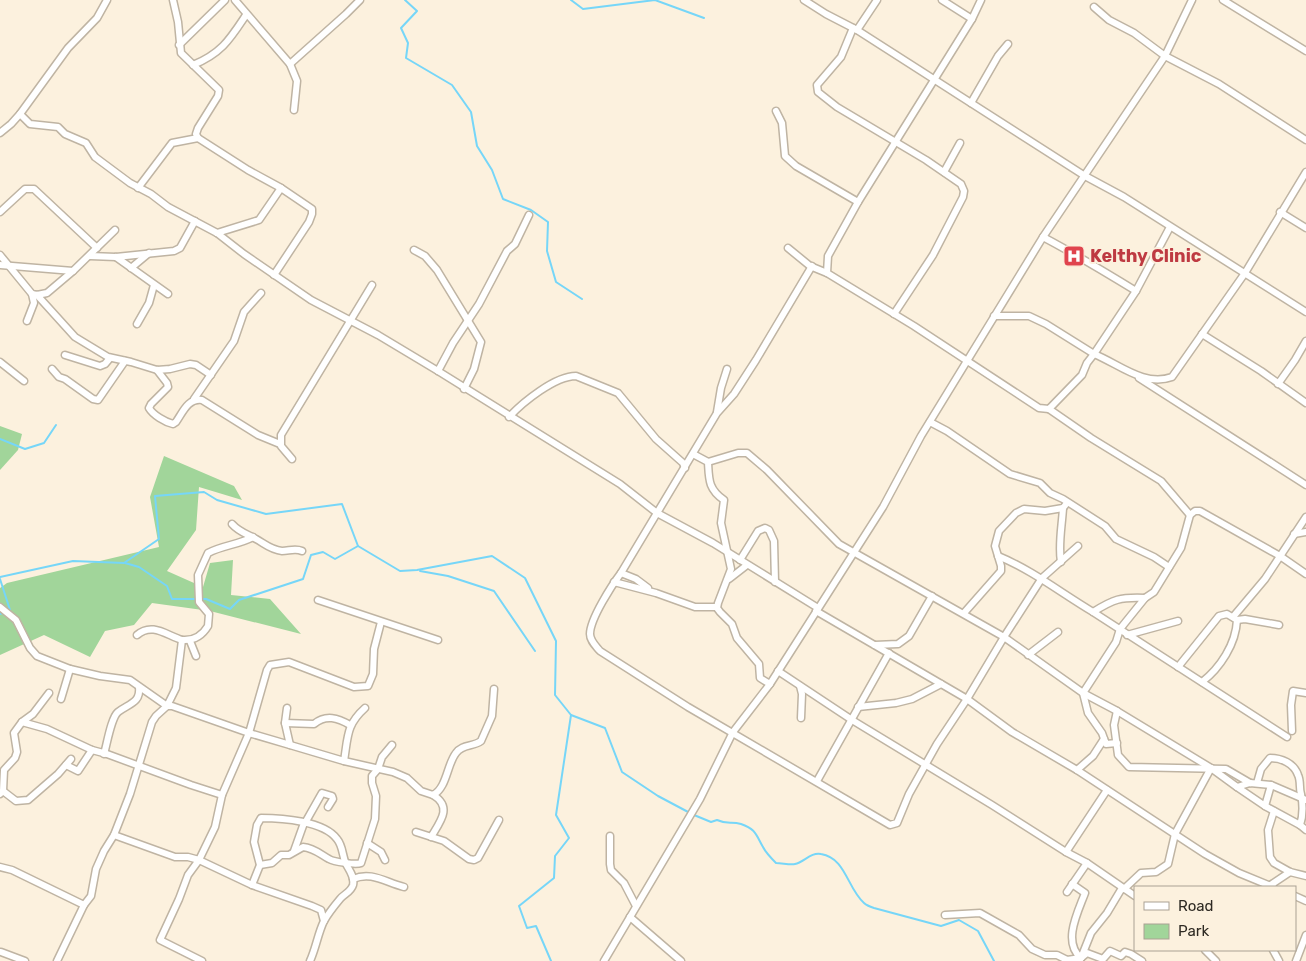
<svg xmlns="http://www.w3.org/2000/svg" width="1306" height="961" font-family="Rubik,sans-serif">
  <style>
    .green { fill: #a1d59a }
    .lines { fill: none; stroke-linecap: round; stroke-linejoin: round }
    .stream { stroke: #76d6f8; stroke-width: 2 }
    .street-casing { stroke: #bfb4a3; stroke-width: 9 }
    .street { stroke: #fff; stroke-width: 6 }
    .labels { text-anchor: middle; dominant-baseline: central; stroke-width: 4; stroke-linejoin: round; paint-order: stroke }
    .health-label { font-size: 18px; font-weight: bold; fill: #be3a42; stroke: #fcf1de; text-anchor: start }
  </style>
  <rect width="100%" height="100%" fill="#fcf1de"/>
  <g class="green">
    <path d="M0,426L22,434L18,450L0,470Z"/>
    <path d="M164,456L234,486L242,500L199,487L196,530L167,571L203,587L210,563L233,560L231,595L270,599L301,634L210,611L152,603L134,625L105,631L90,657L44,635L0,655V588L7,583L159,547L150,497Z"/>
  </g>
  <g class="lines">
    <g class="stream">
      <path d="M405,0L417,11L401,28L408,43L406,58L452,85L471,112L477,146L492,170L503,199L531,210L548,222L547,251L556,282L582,299"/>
      <path d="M571,0L583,9L655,0L704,18"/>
      <path d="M0,439L25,449L44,443L56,425"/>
      <path d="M125,563L139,567L167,586L172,599H206L230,609L239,600L303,579L311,555L323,552L335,559L358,546"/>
      <path d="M420,571L448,576L494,591L535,651"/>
      <path d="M0,577L73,561L124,563L159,539L155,496L204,492L217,500L266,514L342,504L358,546L400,571L417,570L492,556L525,578L556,641L555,695L571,715L556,815L569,838L555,856L554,878L519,906L527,928L536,926L551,961"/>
      <path d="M0,579L10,610L0,614"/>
      <path d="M571,715L605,728L622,772L658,796L690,813"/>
      <path d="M694,815L711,822L717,820C728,825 731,821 741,824C756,829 756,835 763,847C766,853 771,858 776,863C782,863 790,865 795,864C804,862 811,852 821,854C846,858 847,888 864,903C866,905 871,907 874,908L941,926L959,920L978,931L994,961"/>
    </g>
    <g class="street-casing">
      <g id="street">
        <path d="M173,0L178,22L181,53L219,90L218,96L198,128L196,134L198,138L248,170L281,188L312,209V214L309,222L274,275"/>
        <path d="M235,0L290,64L297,81L294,110"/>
        <path d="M804,0L826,14L857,30L1085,176L1124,197L1306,312"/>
        <path d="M942,0L972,19L858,202L828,256L827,273L914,326L1039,408L1049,409L1082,375L1087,363L1094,354C1119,364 1144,387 1172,377L1245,273L1306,172"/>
        <path d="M1223,0L1306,51"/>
        <path d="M1094,7L1109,20L1134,33L1165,56L1219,84L1306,140"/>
        <path d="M972,19L981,0"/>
        <path d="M853,28L841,57L817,85L818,92L837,107L926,160L961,184L964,191L963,197L933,255L894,314"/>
        <path d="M857,30L877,0"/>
        <path d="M179,45L225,0"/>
        <path d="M290,64L346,14L360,0"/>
        <path d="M193,65C222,53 230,39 246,15"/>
        <path d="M971,103L998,56L1008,44"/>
        <path d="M776,111L782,123L785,156L796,166L858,202"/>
        <path d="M20,114L30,124L58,127L65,134L86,143L95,157L130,183L151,194L168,207L217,233L244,254L311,300L378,335L438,371L620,484L657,513L713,543L818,608"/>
        <path d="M0,133L11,124L20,114L68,48L97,18L107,0"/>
        <path d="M944,172L960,143"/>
        <path d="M138,188L172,143L198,138"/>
        <path d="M0,212L25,189H34L97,248"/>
        <path d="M1280,212L1306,228"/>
        <path d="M217,233L259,220L281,188"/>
        <path d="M1043,237C1075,254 1105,272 1136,291"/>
        <path d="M788,248L810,266L827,273"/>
        <path d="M414,250L425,256L437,270L481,342L474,369L464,389"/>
        <path d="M0,255L32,294L37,295L47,293L73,271L115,230"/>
        <path d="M90,256L116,257L174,251L180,248L195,221"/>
        <path d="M116,257L168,294"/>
        <path d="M0,265L73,271"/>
        <path d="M812,266L756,360L734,394L717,413L621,573C612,585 590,619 590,634C590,641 596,646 600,651L688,707L890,825L897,823L909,794L937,744L967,699L1004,637L1083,693L1117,711L1211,768L1237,787L1250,783L1271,785L1306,800"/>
        <path d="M131,268L149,253"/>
        <path d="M37,295L75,337L108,357L131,362L157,370L170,369L190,364L196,365L211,375"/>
        <path d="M994,316H1029L1046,324L1094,354L1136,291L1170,227"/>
        <path d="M27,321L34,303L32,294"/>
        <path d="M137,324L149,303L154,285"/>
        <path d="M1202,334L1261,371L1306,403"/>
        <path d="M65,355L100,366L105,364L110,358"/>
        <path d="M0,362L24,381"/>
        <path d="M52,369L59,377L65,379L93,399L98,400L125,361"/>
        <path d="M157,370L167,383L168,387L151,404L149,408C153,415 165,422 173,424L176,422C183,412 188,398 202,400L258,435L280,444"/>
        <path d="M438,371L453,343L479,304L507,251L515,244L529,215"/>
        <path d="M1139,378L1306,485"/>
        <path d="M1278,384L1295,360L1306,341"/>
        <path d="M194,399L234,341L244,312L261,293"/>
        <path d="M1049,409L1091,438L1161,481L1190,515"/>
        <path d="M717,412L721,388L727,369"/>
        <path d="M509,417C523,402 555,376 576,376L618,393L656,439L683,463L685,468"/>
        <path d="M930,422L947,431L1010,474L1040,483L1050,493L1063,499L1105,526L1116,539L1154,557L1169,567"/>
        <path d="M693,454L708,462C709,479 708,489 724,500L721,523L731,569L718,603L717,608L720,612L732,624L737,638L759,664L760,678L770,684"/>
        <path d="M292,459L281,446V435L372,285"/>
        <path d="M708,462L738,453H747L767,470L839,544L1004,637L1042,578L1078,546"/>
        <path d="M232,524C239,532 247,534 256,539C265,544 271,550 282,551C289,551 295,548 302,551"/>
        <path d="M1294,534L1306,532"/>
        <path d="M998,556C1032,570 1061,593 1093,612C1114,599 1120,597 1145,598"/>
        <path d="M740,560L758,531L765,528L769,530L774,541L775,582"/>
        <path d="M1061,562C1058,545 1062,526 1063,508"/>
        <path d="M621,573L636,579L648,588"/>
        <path d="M729,579L747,565"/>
        <path d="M614,582L656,593L695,607H717"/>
        <path d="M318,600L438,640"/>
        <path d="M0,607L16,620L30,648L37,656L70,669"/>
        <path d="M816,611L967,699L1012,732L1077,770L1205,854L1239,873L1273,887"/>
        <path d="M1093,612L1287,737"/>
        <path d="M964,613L1001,571V566L995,546L999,531L1016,513L1024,509L1045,511L1063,508L1067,503"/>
        <path d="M1233,617L1265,579L1306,517"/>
        <path d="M1237,620L1245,619L1279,625"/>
        <path d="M1127,635L1178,621"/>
        <path d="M182,640C194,641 202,636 208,626L209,614L199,602L198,575L208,553C223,545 238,545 253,537"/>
        <path d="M190,641L196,656"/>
        <path d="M875,645L898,644L909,636L932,596"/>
        <path d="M1028,655L1058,632"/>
        <path d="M1178,667L1219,616L1227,614L1237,620C1236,644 1220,668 1202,682"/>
        <path d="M778,671L852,720L992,805L1066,852L1087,863L1135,896"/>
        <path d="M800,686L802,694L801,718"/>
        <path d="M61,699L70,669L100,676L130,680L167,706L176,688L182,640C166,635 152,622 137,635"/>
        <path d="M858,707L896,703L912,699L941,684"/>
        <path d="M1117,711L1114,725L1118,755L1129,767L1226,769L1250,783"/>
        <path d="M22,722L47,729L92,750L107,754L191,785L222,795"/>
        <path d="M285,723L314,724C326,714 338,718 350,725"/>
        <path d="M1292,731L1291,705L1293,691L1306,693"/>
        <path d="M1117,743L1106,744L1102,733L1088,713L1083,693L1116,642L1120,629L1145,598L1154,592L1181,548L1190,515L1195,511H1200L1280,556L1306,574"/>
        <path d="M290,745L344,761L393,772L407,778L421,791L433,795C447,788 447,764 456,753C462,744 473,747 481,741L492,716L494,689"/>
        <path d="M104,754C107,744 111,718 118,712C128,704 141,703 139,687"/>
        <path d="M344,761C348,737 346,725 365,708"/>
        <path d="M66,765L78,771L92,750"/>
        <path d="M1077,770L1093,756L1104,739"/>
        <path d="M817,781L889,653"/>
        <path d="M1257,783L1261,769L1270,758C1281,758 1294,763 1298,775C1301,781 1299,788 1301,794C1303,804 1303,816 1300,825L1306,830"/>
        <path d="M1237,787L1265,806L1271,785"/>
        <path d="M3,791L16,801L28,800L58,774L71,759"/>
        <path d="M0,794L3,791L4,770L15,758L17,752L14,733L22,722L33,714L49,693"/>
        <path d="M1265,806L1300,825"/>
        <path d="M1274,811L1268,830L1270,857L1274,863L1290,872L1306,876"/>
        <path d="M305,823L322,793L332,796L333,799L328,807"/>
        <path d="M416,832L444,841L469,859L474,860L478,858L499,820"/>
        <path d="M114,835L175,857H188L199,860L252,885L312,906L321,910L324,921"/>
        <path d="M610,836V864L611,870L624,883L636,906"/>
        <path d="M431,837C440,822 453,807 433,795"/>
        <path d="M367,843L381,852L385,860"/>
        <path d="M294,851L304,823"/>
        <path d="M1066,852L1107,790"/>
        <path d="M260,865L272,863L281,855H289L303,847C314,848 320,854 329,859C334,862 356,865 361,863L375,819L376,796L372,783V776L378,769L382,757L392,745"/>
        <path d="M0,867L12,870L84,905"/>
        <path d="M353,879C371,871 385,882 404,887"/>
        <path d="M1072,884L1085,893C1078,912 1062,942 1081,958"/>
        <path d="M252,885L260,865L254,842L257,825L261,818C282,818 324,821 337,839C343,846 342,855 346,864C349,870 355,877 353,885C351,892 344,894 340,899C335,905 328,914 324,921C318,933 316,948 310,961"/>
        <path d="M1269,886L1290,872"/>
        <path d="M1124,889L1141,873L1156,872L1168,864L1175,834L1211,768"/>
        <path d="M1067,892L1087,863"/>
        <path d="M1295,896L1306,901"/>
        <path d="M945,915L980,913L1019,935L1032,949L1045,955H1057L1067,960L1081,958L1087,953L1103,959L1110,951L1121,956L1125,952L1131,954L1142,961"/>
        <path d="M630,917L681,961"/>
        <path d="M1205,950L1216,961"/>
        <path d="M1273,950L1279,961"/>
        <path d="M1,952L25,961"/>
        <path d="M1081,958L1091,933L1107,913L1122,888"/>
        <path d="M57,961L84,905L91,896L96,869L104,851L114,835L130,794L152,722L156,716L167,706H172L249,733L290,745L285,723L287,708"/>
        <path d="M202,961L160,940L179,899L188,875L199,860L215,827L222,795L249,733L267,670L270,665L289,662L354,687L368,686L373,674L374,649L381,622"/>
        <path d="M604,961L700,799L733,732L770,684L883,507L921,436L1043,237L1165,56L1192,0"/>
        <path d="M1296,961L1306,935"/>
      </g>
    </g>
    <use href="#street" class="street"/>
  </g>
  <defs>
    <g id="hospital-square" transform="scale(1.125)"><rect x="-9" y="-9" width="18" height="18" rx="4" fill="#e0444e" stroke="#fcf1de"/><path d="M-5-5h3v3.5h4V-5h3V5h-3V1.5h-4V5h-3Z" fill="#fff"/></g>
  </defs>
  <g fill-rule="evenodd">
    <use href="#hospital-square" x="1074" y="256"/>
  </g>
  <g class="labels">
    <g class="health-label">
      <text x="1090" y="256">Kelthy Clinic</text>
    </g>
  </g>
  <rect x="1134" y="886" width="162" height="65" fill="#fcf1de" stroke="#aaa193"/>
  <rect x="1144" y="902" width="25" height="8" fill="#ffffff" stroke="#aaa193"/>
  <text x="1178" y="911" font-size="15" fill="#2e2a23">Road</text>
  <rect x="1144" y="924" width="25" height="15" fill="#a1d59a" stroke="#aaa193"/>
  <text x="1178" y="936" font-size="15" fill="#2e2a23">Park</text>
</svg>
